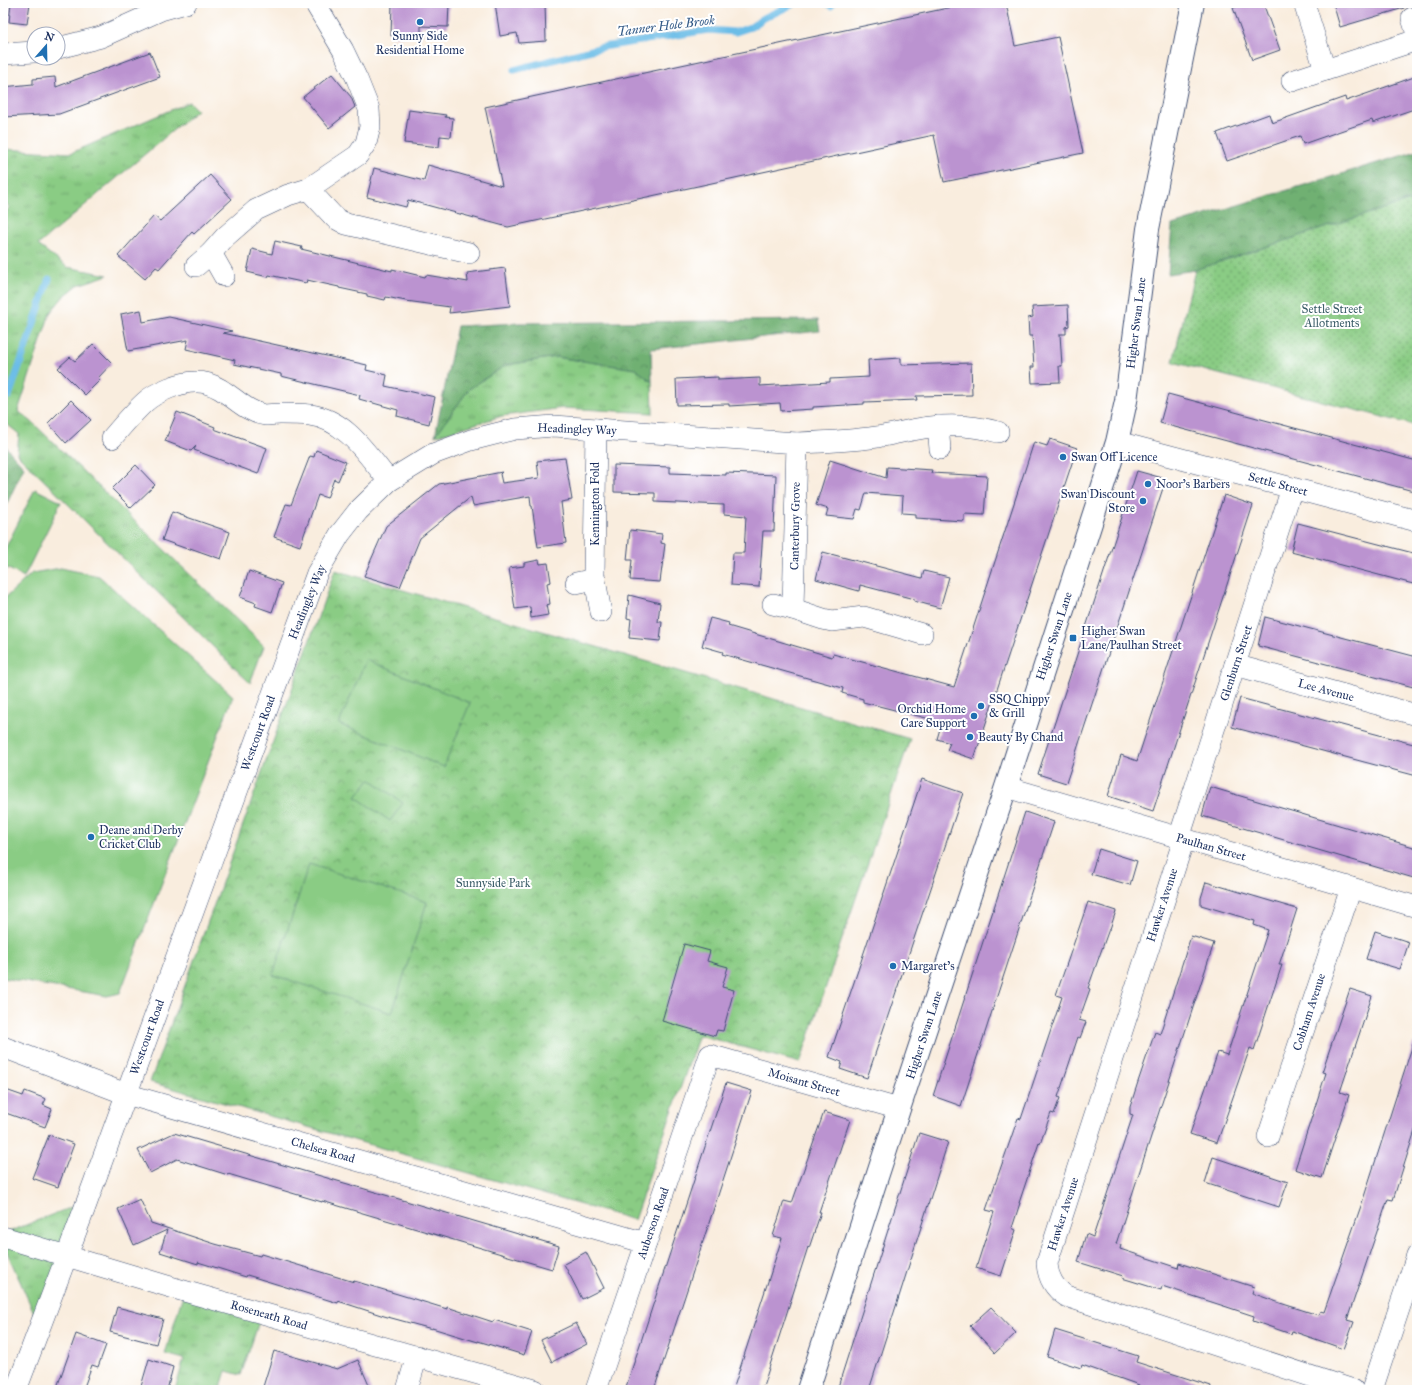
<svg xmlns="http://www.w3.org/2000/svg" width="1420" height="1393" font-family="'IM FELL Great Primer',serif">
  <style>
    .grass { fill: url(#grass-tufts); stroke: #527e71 }
    .forest { fill: url(#forest-crowns); stroke: #457068 }
    .park { fill: url(#park-crowns); stroke: #527e71 }
    .garden { fill: url(#garden-dots); stroke: #527e71 }
    .pitch { fill: #8acc84; stroke: #527e71 }
    .lines { fill: none; stroke-linecap: round; stroke-linejoin: round }
    .stream { stroke: #6cbde7; stroke-width: 7 }
    .building { fill: #bb93d0 }
    .street-casing { stroke: #3c4c71; stroke-width: 22 }
    .secondary-casing { stroke: #3c4c71; stroke-width: 24 }
    .street { stroke: #fff; stroke-width: 21 }
    .secondary { stroke: #fff; stroke-width: 22 }
    .poi-dot { fill: #1f6fb2; stroke: #fff; stroke-width: 1.5 }
    .labels { text-anchor: middle; dominant-baseline: central; stroke-width: 4; stroke-linejoin: round; paint-order: stroke }
    .poi-label { font-size: 12px; fill: #1b2f5e; stroke: #fff; text-anchor: start }
    .park-label { font-size: 12px; fill: #3c5e69; stroke: #fff }
    .street-label { font-size: 12px; fill: #1b2f5e; stroke: #fff }
    .water-label { font-size: 13px; font-style: italic; fill: #335a87; stroke: #fff }
  </style>
  <defs>
    <pattern id="grass-tufts" width="24" height="20" patternUnits="userSpaceOnUse"><rect width="24" height="20" fill="#8acc84"/><path d="M3 7l-1-3M5 7V3M7 7l1-3M15 17l-1-3M17 17v-4M19 17l1-3" fill="none" stroke="#70a66f"/></pattern>
    <pattern id="forest-crowns" width="20" height="18" patternUnits="userSpaceOnUse"><rect width="20" height="18" fill="#6fb072"/><path d="M2 6a3 3 0 1 1 6 0M12 15a3 3 0 1 1 6 0" fill="none" stroke="#5a9061"/></pattern>
    <pattern id="park-crowns" width="20" height="18" patternUnits="userSpaceOnUse"><rect width="20" height="18" fill="#8acc84"/><path d="M2 6a3 3 0 1 1 6 0M12 15a3 3 0 1 1 6 0" fill="none" stroke="#70a66f"/></pattern>
    <pattern id="garden-dots" width="8" height="8" patternUnits="userSpaceOnUse"><rect width="8" height="8" fill="#8acc84"/><path d="M2 2h.1M6 6h.1" fill="none" stroke="#70a66f" stroke-width="1.8" stroke-linecap="round"/></pattern>
  </defs>
  <rect width="100%" height="100%" fill="#fff"/>
  <filter id="ink" filterUnits="userSpaceOnUse"><feTurbulence type="fractalNoise" baseFrequency=".025" numOctaves="2"/><feDisplacementMap in="SourceGraphic" scale="8" xChannelSelector="R" yChannelSelector="G"/><feConvolveMatrix kernelMatrix="1 2 1 2 8 2 1 2 1" color-interpolation-filters="sRGB"/></filter>
  <filter id="wash" filterUnits="userSpaceOnUse"><feTurbulence type="fractalNoise" baseFrequency=".012" numOctaves="4" result="noise"/><feDisplacementMap in="SourceGraphic" scale="16" xChannelSelector="R" yChannelSelector="G"/><feGaussianBlur stdDeviation="0.9" result="paint"/><feColorMatrix in="noise" values="0 0 0 0 0 0 0 0 0 0 0 0 0 0 0 0 0 1.4 0 .05"/><feComposite in="paint" operator="in"/></filter>
  <g filter="url(#wash)">
    <rect width="100%" height="100%" fill="#f9edde"/>
    <g class="grass">
      <path d="M189,102L197,110L38,245L67,267L108,275L78,285L63,297L50,313L18,411L32,422L264,646L250,683L17,454L19,434L3,421V215L10,207L3,202V149L71,153Z"/>
      <path d="M556,357L637,369L652,382L653,413L563,408L502,416L435,436L469,389L506,365Z"/>
      <path d="M87,1201L38,1322L3,1243V1234Z"/>
      <path d="M184,1291L262,1313L241,1375L226,1371L220,1390H175L184,1359L165,1354Z"/>
    </g>
    <g class="forest">
      <path d="M1417,151V198L1195,270L1168,274L1172,225Z"/>
      <path d="M818,320L820,331L651,349L652,382L636,369L556,357L506,365L469,389L435,436L457,326L519,323Z"/>
      <path d="M3,444L24,467L3,512Z"/>
    </g>
    <path class="park" d="M335,570L910,739L800,1063L699,1035L634,1220L150,1082Z"/>
    <path class="garden" d="M1417,198V426L1173,362L1195,270Z"/>
    <g class="pitch">
      <path d="M35,489L61,502L24,577L3,566V553Z"/>
      <path d="M61,568L99,576L233,696L120,993L107,996L3,978V600L32,573Z"/>
      <path d="M366,660L470,703L444,767L339,724Z"/>
      <path d="M370,779L403,803L390,821L356,797Z"/>
      <path d="M309,864L427,902L392,1013L273,975Z"/>
    </g>
    <g class="lines">
      <g class="stream">
        <path d="M827,3L831,6"/>
        <path d="M514,70L603,47L708,30L736,32L751,27L764,18L795,3"/>
        <path d="M9,396L49,279"/>
      </g>
    </g>
    <g id="blocks">
      <g class="building">
        <path d="M11,3H30L27,24L9,22Z"/>
        <path d="M392,3H449L448,27L421,26V37L391,36Z"/>
        <path d="M495,3H545L546,41L519,43L517,33L500,36Z"/>
        <path d="M971,3H1006L1015,46L1058,37L1083,153L944,182L934,135L508,227L408,200L406,207L367,197L374,168L424,181L428,165L502,186L485,107Z"/>
        <path d="M1248,3H1263L1280,50L1252,60L1233,8Z"/>
        <path d="M1333,3H1404V8L1340,27Z"/>
        <path d="M150,52L160,77L59,114L3,117V87L33,84V79L55,77L56,87Z"/>
        <path d="M332,74L351,97L355,107L329,128L303,97Z"/>
        <path d="M1417,76V108L1373,123L1372,120L1303,144L1300,136L1227,161L1217,133L1269,114L1272,123L1345,97L1346,101Z"/>
        <path d="M409,110L446,115L445,117L453,118L451,137L440,136L439,147L404,143Z"/>
        <path d="M210,175L232,199L194,234L192,232L159,269L156,267L145,279L118,256L154,216L160,221Z"/>
        <path d="M275,241L302,247L301,249L392,271V269L425,277L426,275L468,282L467,273L505,268L510,306L449,313L450,307L406,301L386,297L385,300L367,296V294L339,288V287L307,280L306,283L269,275L268,277L247,272L252,249L272,254Z"/>
        <path d="M1068,305L1069,326L1066,327V334H1060L1062,366H1059L1060,382L1032,383L1031,367H1034L1032,336H1029L1028,318L1033,317L1032,307Z"/>
        <path d="M141,310L143,322L169,317L232,331L223,333L367,365L366,370L387,375L385,386L435,397L429,424L397,416L398,410L359,399L360,395L281,376V374L234,364L235,360L186,349L188,340L128,351L121,314Z"/>
        <path d="M93,344L112,363L98,378L100,380L85,395L58,368L70,357L75,361Z"/>
        <path d="M901,358V365L971,363L972,395L916,396L917,400L864,402V404L813,407V409L781,411L780,403L729,406V404L677,405L676,379L718,377V380L760,378V386L830,382V379L869,377L868,360Z"/>
        <path d="M1168,394L1417,461V492L1160,423Z"/>
        <path d="M71,400L91,420L66,443L48,423Z"/>
        <path d="M177,412L215,427L214,429L267,448L258,474L194,450L196,446L191,451L165,441Z"/>
        <path d="M1050,439L1077,448L974,759L947,750L950,743L937,739L942,722L863,702V699L842,693L843,688L722,654L723,652L702,646L710,618L729,623L728,626L832,657L833,654L954,687L1034,442L1047,446Z"/>
        <path d="M316,450L346,462L338,481L334,479L327,498L318,495L300,546L274,537L286,504L291,505L310,456L314,457Z"/>
        <path d="M565,458L572,500L561,502L566,543L538,547L532,506H531L530,496L473,506L471,497L420,538L400,587L364,576L386,526L439,484L502,472L500,474L502,483L539,478L537,461Z"/>
        <path d="M830,460L886,478L887,467L932,470L931,473L987,476L984,515L964,514V521L916,518V514L902,513L903,496L866,493L861,510L857,509L854,519L826,516L828,509L816,505Z"/>
        <path d="M136,465L155,485L131,508L112,489Z"/>
        <path d="M614,465L670,467V473L726,475V473L776,475L774,531H763L759,587L731,585L733,553H744L746,516L724,514V505L655,502V493L614,492Z"/>
        <path d="M1137,471L1166,479L1066,783L1038,774Z"/>
        <path d="M1224,495L1253,505L1153,811L1108,796L1121,755L1137,761Z"/>
        <path d="M172,512L230,532L221,559L190,548V550L162,540Z"/>
        <path d="M1298,523L1417,554V585L1291,552Z"/>
        <path d="M630,530L662,534L661,543L665,544L660,582L630,580L632,560H627Z"/>
        <path d="M823,552L922,578L924,571L949,577L940,608L914,601V599L860,585L859,591L816,579Z"/>
        <path d="M539,560L540,564L548,563L551,582L547,583L550,604L546,605L548,615L531,618L530,607L515,609L509,568L524,566V563Z"/>
        <path d="M249,571L282,583L272,612L255,606L256,603L240,597Z"/>
        <path d="M629,595L660,603L658,622H662L660,641L629,638L631,619L627,618Z"/>
        <path d="M1265,617L1417,657V688L1258,646Z"/>
        <path d="M1240,698L1417,745V776L1232,727Z"/>
        <path d="M922,779L963,793L867,1078L840,1069L842,1062L829,1057Z"/>
        <path d="M1210,787L1417,848V879L1202,816Z"/>
        <path d="M1025,812L1054,822L961,1106L933,1096Z"/>
        <path d="M1099,849L1137,861L1130,885L1091,874Z"/>
        <path d="M1206,882L1297,909L1279,965H1282L1270,1001L1254,1050L1250,1048L1217,1143L1190,1134L1218,1052L1227,1055L1268,930L1254,925L1255,921L1201,905V898Z"/>
        <path d="M1088,902L1116,911L1110,929H1109L1088,988L1090,989L1079,1020L1086,1022L1080,1038L1078,1037L1058,1097L1060,1098L1054,1114L1051,1113L1040,1144L1039,1143L1019,1203H1020L1012,1228L1016,1230L1001,1276L976,1268L994,1212L986,1210L1018,1118L1021,1119L1062,997L1056,995Z"/>
        <path d="M1375,931L1409,942L1400,969L1366,959Z"/>
        <path d="M1191,936L1214,943L1116,1244L1121,1245L1120,1249L1178,1268L1179,1263L1254,1287L1252,1293L1280,1303L1318,1315L1320,1311L1324,1312L1362,1203L1413,1044L1417,1045V1124L1393,1200L1388,1199L1347,1320L1354,1322L1344,1349L1292,1331L1291,1334L1253,1321L1254,1316L1227,1307L1162,1286L1161,1290L1122,1278L1123,1276L1078,1262L1086,1234L1093,1237L1133,1115L1130,1114V1107L1139,1079L1155,1032L1160,1034Z"/>
        <path d="M684,944L710,951L707,961L728,967L722,987L734,990L723,1031L717,1030L715,1036L662,1021Z"/>
        <path d="M1350,989L1372,996L1340,1092L1349,1095L1322,1178L1295,1169L1326,1073L1322,1072Z"/>
        <path d="M726,1083L752,1091L710,1220L654,1390H625Z"/>
        <path d="M3,1089L23,1096L25,1091L46,1099L43,1105L52,1109L45,1127L3,1112Z"/>
        <path d="M824,1112L850,1120L819,1212H821L809,1248L808,1247L762,1390H733L782,1238L773,1236L784,1201L792,1203Z"/>
        <path d="M174,1133L559,1246L552,1269L322,1201V1202L228,1174V1175L177,1159L150,1173L138,1150Z"/>
        <path d="M919,1133L948,1142L897,1303L869,1390H837Z"/>
        <path d="M49,1135L74,1144L58,1187L32,1178Z"/>
        <path d="M1213,1157L1288,1182L1279,1207L1205,1183Z"/>
        <path d="M140,1199L151,1223L215,1244L260,1256L261,1254L354,1282V1281L401,1295L447,1309V1307L493,1322L494,1320L532,1332L524,1355L478,1341V1342L432,1328V1329L384,1316L338,1301V1303L247,1275L246,1277L198,1262V1264L160,1252L167,1230L134,1245L118,1209Z"/>
        <path d="M586,1252L604,1288L582,1299L564,1264Z"/>
        <path d="M117,1307L163,1319L156,1344L110,1332Z"/>
        <path d="M991,1307L1016,1333L995,1353L970,1326Z"/>
        <path d="M576,1323L587,1344L552,1362L541,1340Z"/>
        <path d="M1055,1330L1138,1356L1136,1362L1211,1386L1210,1390H1138L1139,1385L1082,1365L1081,1368L1047,1357Z"/>
        <path d="M76,1334L106,1345L98,1367L92,1365L83,1390H56Z"/>
        <path d="M274,1351L337,1369L358,1360L371,1390H262Z"/>
        <path d="M149,1359L173,1367L167,1390H140Z"/>
      </g>
    </g>
  </g>
  <g filter="url(#ink)">
    <use href="#blocks" fill-opacity="0" stroke="#3c4c71" stroke-width="1"/>
    <g class="lines">
      <g class="street-casing">
        <g id="street">
          <path d="M1304,3L1325,70"/>
          <path d="M1412,18L1417,34"/>
          <path d="M58,48L101,37L161,10L186,3"/>
          <path d="M3,54L34,52"/>
          <path d="M1292,81L1417,40"/>
          <path d="M308,189L335,218L346,224L469,253"/>
          <path d="M211,253L224,276"/>
          <path d="M196,266L211,253L225,237L256,210L288,195L308,189L358,155L366,143L370,127L369,109L357,79L343,50L315,3"/>
          <path d="M938,426L940,449"/>
          <path d="M596,429L594,575L601,612"/>
          <path d="M112,438C122,426 133,413 145,402C156,392 182,381 197,382C206,382 213,385 220,389C235,398 247,412 265,415C269,415 275,414 280,414C290,414 300,414 310,415C347,420 367,455 389,481"/>
          <path d="M1117,442L1417,521"/>
          <path d="M576,583L595,579"/>
          <path d="M773,604L793,609L823,619L832,621L864,617L922,634"/>
          <path d="M793,609L797,443"/>
          <path d="M1235,665L1417,715"/>
          <path d="M1006,787L1417,907"/>
          <path d="M1179,838L1292,488"/>
          <path d="M1184,839L1047,1263C1048,1278 1054,1288 1066,1296L1353,1390"/>
          <path d="M3,1047L126,1094L646,1243"/>
          <path d="M1268,1137L1351,888"/>
          <path d="M3,1237L184,1291L535,1390"/>
          <path d="M16,1390L84,1210L317,573L340,534L358,511L389,481L433,454L471,440L515,429L554,426L797,443C824,442 850,441 877,437C895,434 913,429 931,427C954,424 976,426 998,432"/>
          <path d="M407,1390L417,1356"/>
          <path d="M596,1390L710,1055L899,1109"/>
          <path d="M1372,1390L1417,1255"/>
        </g>
      </g>
      <g class="secondary-casing">
        <path id="secondary" d="M808,1390L899,1109L1006,787L1117,442L1126,401L1148,229L1193,3"/>
      </g>
      <use href="#street" class="street"/>
      <use href="#secondary" class="secondary"/>
    </g>
  </g>
  <g class="poi-dot">
    <circle cx="420" cy="22" r="4"/>
    <circle cx="1063" cy="457" r="4"/>
    <circle cx="1148" cy="484" r="4"/>
    <circle cx="1143" cy="501" r="4"/>
    <rect x="1069" y="634" width="8" height="8" rx="2"/>
    <circle cx="981" cy="706" r="4"/>
    <circle cx="974" cy="716" r="4"/>
    <circle cx="970" cy="737" r="4"/>
    <circle cx="91" cy="837" r="4"/>
    <circle cx="893" cy="966" r="4"/>
  </g>
  <g class="labels">
    <g class="poi-label">
      <text x="420" y="36" text-anchor="middle">Sunny Side<tspan x="420" dy="14">Residential Home</tspan></text>
      <text x="1071" y="457">Swan Off Licence</text>
      <text x="1156" y="484">Noor's Barbers</text>
      <text x="1135" y="494" text-anchor="end">Swan Discount<tspan x="1135" dy="14">Store</tspan></text>
      <text x="1081" y="631">Higher Swan<tspan x="1081" dy="14">Lane/Paulhan Street</tspan></text>
      <text x="989" y="699">SSQ Chippy<tspan x="989" dy="14">&amp; Grill</tspan></text>
      <text x="966" y="709" text-anchor="end">Orchid Home<tspan x="966" dy="14">Care Support</tspan></text>
      <text x="978" y="737">Beauty By Chand</text>
      <text x="99" y="830">Deane and Derby<tspan x="99" dy="14">Cricket Club</tspan></text>
      <text x="901" y="966">Margaret's</text>
    </g>
    <g class="park-label">
      <text x="1332" y="309">Settle Street<tspan x="1332" dy="14">Allotments</tspan></text>
      <text x="493" y="883">Sunnyside Park</text>
    </g>
    <g class="street-label">
      <text transform="translate(1136 323) rotate(-83)">Higher Swan Lane</text>
      <text transform="translate(577 429) rotate(2)">Headingley Way</text>
      <text transform="translate(1278 484) rotate(15)">Settle Street</text>
      <text transform="translate(595 504) rotate(-90)">Kennington Fold</text>
      <text transform="translate(795 526) rotate(-89)">Canterbury Grove</text>
      <text transform="translate(307 602) rotate(-68)">Headingley Way</text>
      <text transform="translate(1054 636) rotate(-72)">Higher Swan Lane</text>
      <text transform="translate(1236 663) rotate(-72)">Glenburn Street</text>
      <text transform="translate(1326 690) rotate(15)">Lee Avenue</text>
      <text transform="translate(258 733) rotate(-70)">Westcourt Road</text>
      <text transform="translate(1211 847) rotate(16)">Paulhan Street</text>
      <text transform="translate(1162 905) rotate(-72)">Hawker Avenue</text>
      <text transform="translate(1309 1012) rotate(-72)">Cobham Avenue</text>
      <text transform="translate(924 1035) rotate(-72)">Higher Swan Lane</text>
      <text transform="translate(147 1037) rotate(-70)">Westcourt Road</text>
      <text transform="translate(804 1082) rotate(16)">Moisant Street</text>
      <text transform="translate(323 1150) rotate(16)">Chelsea Road</text>
      <text transform="translate(1063 1214) rotate(-72)">Hawker Avenue</text>
      <text transform="translate(653 1223) rotate(-71)">Auberson Road</text>
      <text transform="translate(269 1315) rotate(16)">Roseneath Road</text>
    </g>
    <g class="water-label">
      <text transform="translate(666 26) rotate(-7)">Tanner Hole Brook</text>
    </g>
  </g>
  <rect width="1420" height="1393" fill="none" stroke="#fff" stroke-width="16"/>
  <g transform="translate(46 46) rotate(20)"><circle r="19" fill="#ffffff" stroke="#a4acbf"/>
  <path d="M0-3L7 15L0 10L-7 15Z" fill="#1f6fb2"/>
  <text y="-6" font-size="11" font-weight="bold" text-anchor="middle" fill="#1b2f5e">N</text>
  </g>
</svg>
